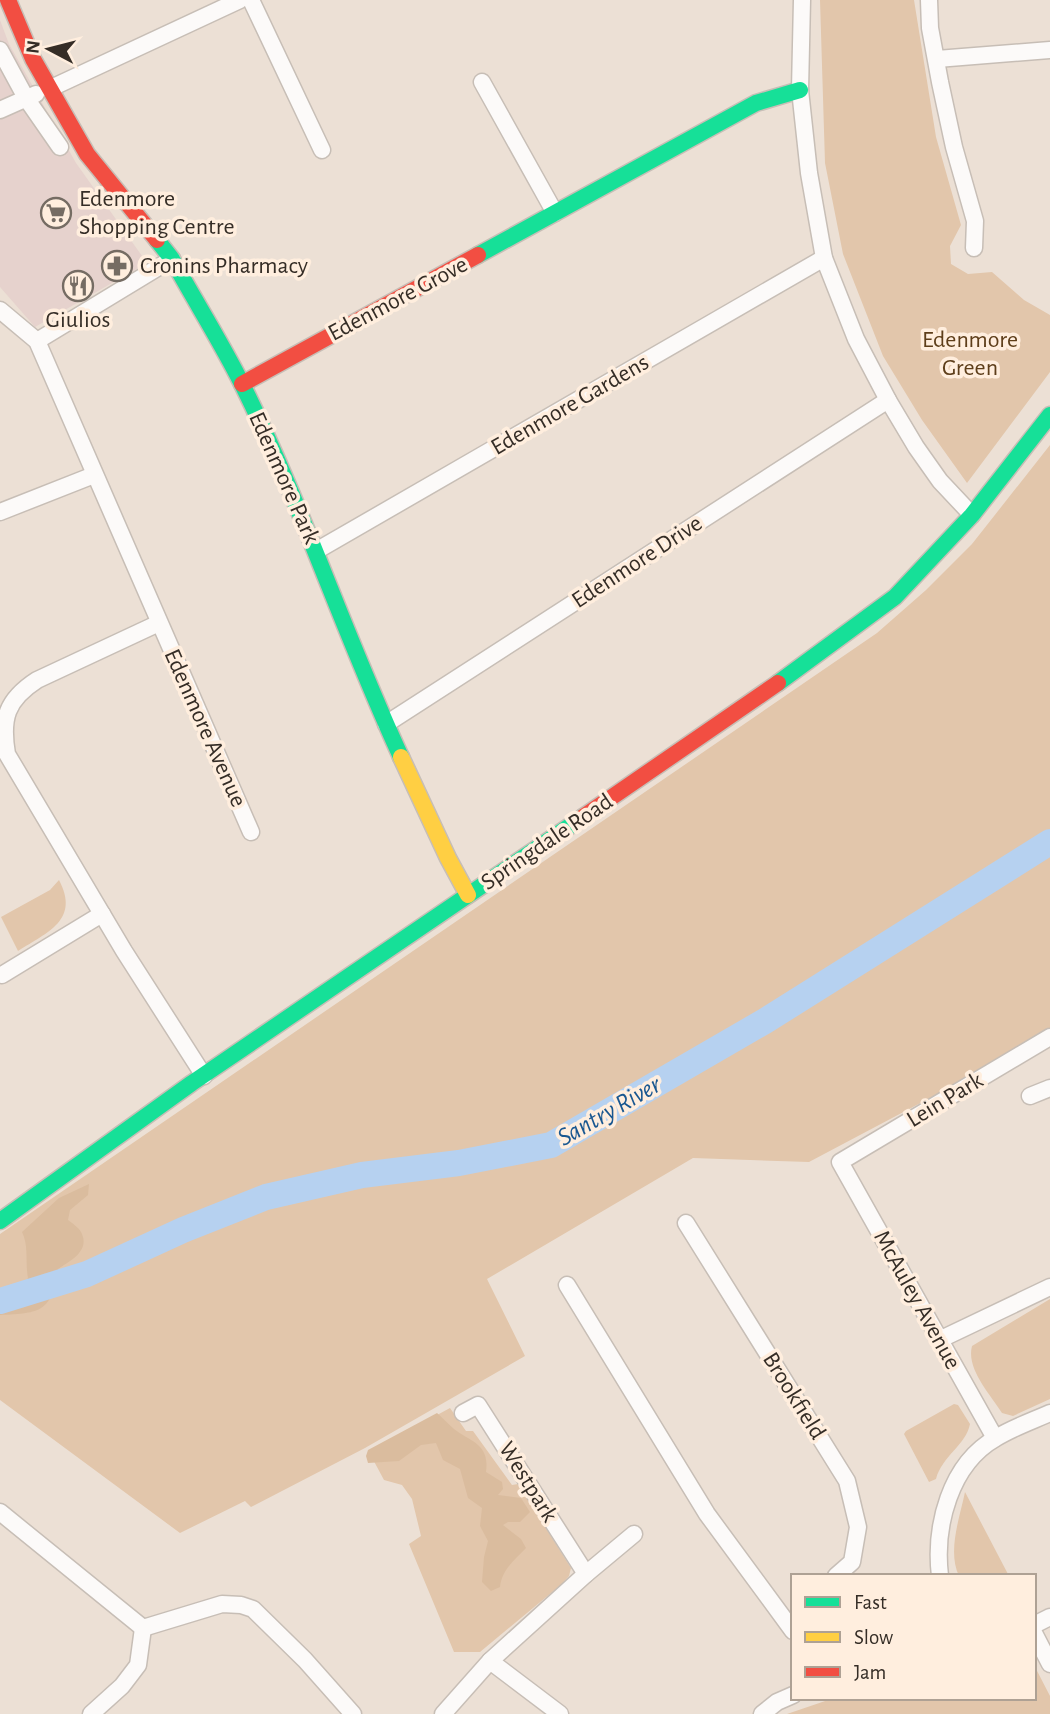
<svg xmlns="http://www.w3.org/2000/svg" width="1050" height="1714" font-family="'Alegreya Sans',sans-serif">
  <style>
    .commercial { fill: #e6d2cd }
    .green { fill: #e2c6ab }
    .forest { fill: #dabc9e }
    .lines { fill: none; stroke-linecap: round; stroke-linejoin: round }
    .river { stroke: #b6d1f0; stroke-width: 26 }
    .street-casing { stroke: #c7beb6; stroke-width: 19 }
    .fast-casing { stroke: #c7beb6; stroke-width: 19 }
    .slow-casing { stroke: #c7beb6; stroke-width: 19 }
    .jam-casing { stroke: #c7beb6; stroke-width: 19 }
    .street { stroke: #fcfaf9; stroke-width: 16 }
    .fast { stroke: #16e098; stroke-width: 16 }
    .slow { stroke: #ffcf43; stroke-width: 16 }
    .jam { stroke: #f24e42; stroke-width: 16 }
    .labels { text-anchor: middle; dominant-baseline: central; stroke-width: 7; stroke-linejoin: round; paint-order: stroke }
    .poi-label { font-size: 24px; fill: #352d26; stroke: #ffeede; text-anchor: start }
    .street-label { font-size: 24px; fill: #352d26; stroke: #ffeede }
    .park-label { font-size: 24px; fill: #5e3e1a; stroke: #ffeede }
    .water-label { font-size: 26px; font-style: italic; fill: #195790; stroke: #ffeede }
  </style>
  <rect width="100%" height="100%" fill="#ece0d5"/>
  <path class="commercial" d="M0,20L9,44L76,163L147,263L35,327L0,287Z"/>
  <g class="green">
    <path d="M820,0H914L936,137L961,225L950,246L951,264L968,274L992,272L1024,300L1050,315V372L967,483L922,420L883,356L843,254L825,163Z"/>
    <path d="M1050,445V1029L962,1081L809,1162L693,1158L487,1279L525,1356L365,1448L251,1507L245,1501L180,1533L0,1400V1234L877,633L926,590L972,544Z"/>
    <path d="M59,880C80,920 48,932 18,951L1,917L50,890Z"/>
    <path d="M1050,1299V1399L1013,1416L1002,1413C990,1394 966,1369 972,1346Z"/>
    <path d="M954,1404L958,1405L970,1424C966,1445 942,1456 936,1479L929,1482L904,1434L906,1431Z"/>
    <path d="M450,1408L466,1431H473L512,1485L518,1484L571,1568L569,1576L562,1584L480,1652H454L409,1544L421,1536L412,1499L402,1485L384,1480L369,1452Z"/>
    <path d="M965,1492L1009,1576H959C947,1551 960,1517 965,1492Z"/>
    <path d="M1034,1665L1050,1696V1714H787L834,1698H1034Z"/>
  </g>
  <g class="forest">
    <path d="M89,1184L88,1195L70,1210L68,1220C72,1223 79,1228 81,1232C91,1251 70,1261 58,1269C51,1312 42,1313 0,1315V1293C11,1292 22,1289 28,1278C25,1262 29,1246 22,1232L59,1198Z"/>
    <path d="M437,1413C443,1418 448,1424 454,1429C470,1442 490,1443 486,1472L502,1482L503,1489L498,1495L521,1498L530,1512L520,1522H508L503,1525L521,1539L526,1548C515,1560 502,1569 500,1587L491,1591L482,1582L484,1557L488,1541L480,1526L482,1508L468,1498L460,1469L443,1460L436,1443L421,1445L399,1461L368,1463L366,1456L368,1450Z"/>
  </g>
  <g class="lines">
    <path class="river" d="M0,1301L87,1274L183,1230L266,1197L362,1175L459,1163L551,1145L765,1021L1050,842"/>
    <g class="street-casing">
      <g id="street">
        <path d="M251,0L322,150"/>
        <path d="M802,0L800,90L809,173L824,258L856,339L888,400L916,447L940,481L972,515"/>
        <path d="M929,0L930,28L940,82L954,147L975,221L974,248"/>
        <path d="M0,50L26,98L60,147"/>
        <path d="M937,59L1050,50"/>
        <path d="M482,82L555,213"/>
        <path d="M49,89L240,0"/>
        <path d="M0,110L36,94"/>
        <path d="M0,310L37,341L251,832"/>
        <path d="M37,341L172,259"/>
        <path d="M0,512L94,475"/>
        <path d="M316,551L824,258"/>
        <path d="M159,623L37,680C6,700 1,719 7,754L124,951L204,1076"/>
        <path d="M386,724L888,400"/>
        <path d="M2,975L102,914"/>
        <path d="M1030,1096L1050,1088"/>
        <path d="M686,1223L847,1481L858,1527L852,1562L836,1576"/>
        <path d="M567,1285L707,1514L793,1631"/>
        <path d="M939,1340L1050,1287"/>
        <path d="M463,1413L478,1405L586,1574"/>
        <path d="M995,1438L840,1162L1050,1037"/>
        <path d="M0,1512L143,1628"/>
        <path d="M940,1576C934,1526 950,1464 996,1438C1012,1428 1032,1421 1050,1413"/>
        <path d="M1034,1625L1050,1617"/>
        <path d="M143,1628L222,1604L241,1605L253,1609L305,1660L353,1714"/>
        <path d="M1034,1633L1050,1664"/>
        <path d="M490,1661L560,1714"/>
        <path d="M91,1714L122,1686L138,1665L143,1628"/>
        <path d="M443,1714L490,1661L586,1574L634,1534"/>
        <path d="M762,1714L777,1702L793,1695"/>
      </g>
    </g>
    <g class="fast-casing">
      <g id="fast">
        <path d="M157,240L172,259C195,301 221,342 242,384C302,505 344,634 401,757"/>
        <path d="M478,255L756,103L800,90"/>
        <path d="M778,683L895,597L972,515L1050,415"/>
        <path d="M0,1221L192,1083L583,817"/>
      </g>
    </g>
    <g class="slow-casing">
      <path id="slow" d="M401,757L448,858L468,895"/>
    </g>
    <g class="jam-casing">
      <g id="jam">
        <path d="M8,0L33,59L87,154L157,240"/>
        <path d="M242,384L478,255"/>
        <path d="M583,817L778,683"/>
      </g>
    </g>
    <use href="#street" class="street"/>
    <use href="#fast" class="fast"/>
    <use href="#slow" class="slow"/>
    <use href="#jam" class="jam"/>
  </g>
  <defs>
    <g id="supermarket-ring" transform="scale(1.575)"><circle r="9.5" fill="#ffeede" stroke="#756c63" stroke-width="1.5"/><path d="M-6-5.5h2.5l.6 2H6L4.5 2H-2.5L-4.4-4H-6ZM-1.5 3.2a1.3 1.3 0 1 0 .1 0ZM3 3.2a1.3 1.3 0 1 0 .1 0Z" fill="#756c63"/></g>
    <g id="pharmacy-ring" transform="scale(1.575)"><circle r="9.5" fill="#ffeede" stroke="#756c63" stroke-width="1.5"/><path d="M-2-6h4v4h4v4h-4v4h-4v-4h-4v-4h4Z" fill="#756c63"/></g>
    <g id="restaurant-ring" transform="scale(1.575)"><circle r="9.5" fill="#ffeede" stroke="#756c63" stroke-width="1.5"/><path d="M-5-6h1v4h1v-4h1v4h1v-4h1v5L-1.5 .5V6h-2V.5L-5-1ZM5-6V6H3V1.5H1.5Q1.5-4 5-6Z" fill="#756c63"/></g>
  </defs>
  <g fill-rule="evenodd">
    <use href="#supermarket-ring" x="56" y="213"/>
    <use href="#pharmacy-ring" x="117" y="266"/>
    <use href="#restaurant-ring" x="78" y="286"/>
  </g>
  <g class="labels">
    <g class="poi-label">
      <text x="79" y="199">Edenmore<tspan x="79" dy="28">Shopping Centre</tspan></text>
      <text x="140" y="266">Cronins Pharmacy</text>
      <text x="78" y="320" text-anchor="middle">Giulios</text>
    </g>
    <g class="street-label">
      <text transform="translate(398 299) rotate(-28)">Edenmore Grove</text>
      <text transform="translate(570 405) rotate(-30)">Edenmore Gardens</text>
      <text transform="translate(284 478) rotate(66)">Edenmore Park</text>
      <text transform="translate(637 562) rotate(-33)">Edenmore Drive</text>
      <text transform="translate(205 728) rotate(66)">Edenmore Avenue</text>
      <text transform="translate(547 842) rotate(-34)">Springdale Road</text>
      <text transform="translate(945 1100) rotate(-31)">Lein Park</text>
      <text transform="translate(917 1300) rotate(61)">McAuley Avenue</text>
      <text transform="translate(794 1396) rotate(58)">Brookfield</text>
      <text transform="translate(528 1482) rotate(58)">Westpark</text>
    </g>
    <g class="park-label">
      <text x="970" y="340">Edenmore<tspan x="970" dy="28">Green</tspan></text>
    </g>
    <g class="water-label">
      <text transform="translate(609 1111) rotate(-30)">Santry River</text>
    </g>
  </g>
  <rect x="791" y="1574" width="245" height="126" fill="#ffeede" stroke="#aea194" stroke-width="2"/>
  <rect x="805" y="1597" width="35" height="10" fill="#16e098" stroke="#aea194" stroke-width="2"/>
  <text x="854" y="1609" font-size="21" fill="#352d26">Fast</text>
  <rect x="805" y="1632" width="35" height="10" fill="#ffcf43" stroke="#aea194" stroke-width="2"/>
  <text x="854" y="1644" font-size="21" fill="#352d26">Slow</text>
  <rect x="805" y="1667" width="35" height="10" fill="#f24e42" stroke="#aea194" stroke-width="2"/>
  <text x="854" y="1679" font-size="21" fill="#352d26">Jam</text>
  <g transform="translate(49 49) rotate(277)" stroke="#ffeede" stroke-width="5" paint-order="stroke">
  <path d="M0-5L12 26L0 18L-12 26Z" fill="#352d26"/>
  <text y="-10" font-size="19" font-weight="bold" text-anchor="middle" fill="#352d26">N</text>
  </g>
</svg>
